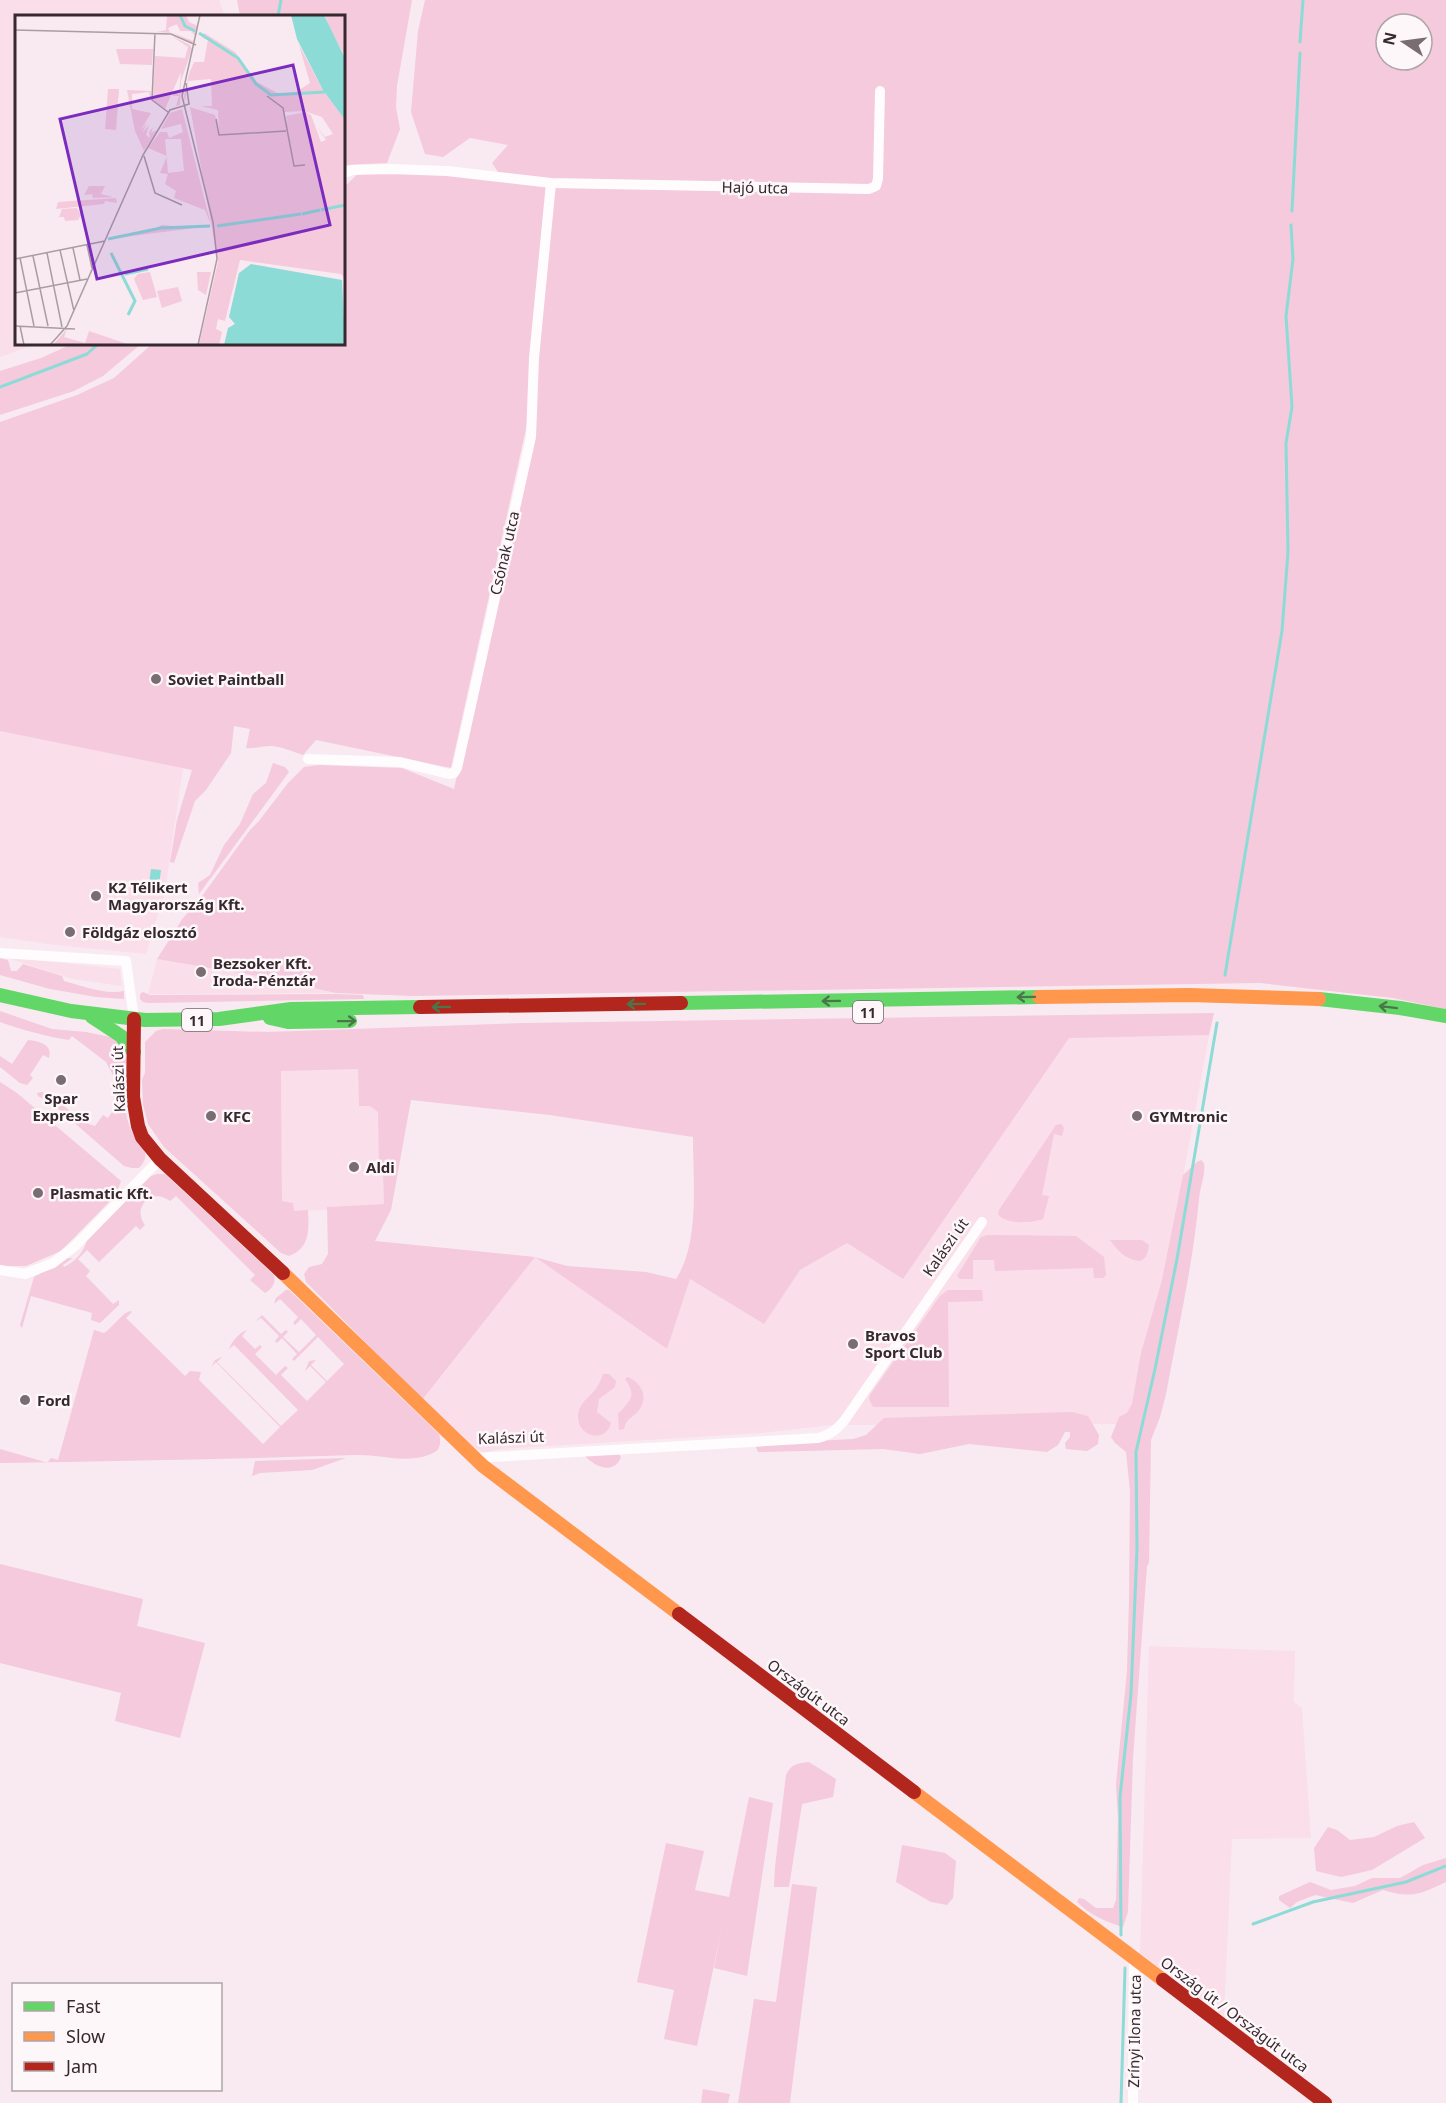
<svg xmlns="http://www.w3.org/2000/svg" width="1446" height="2103" font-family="'Noto Sans',sans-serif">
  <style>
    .built { fill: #fadeea }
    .green { fill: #f4cadc; fill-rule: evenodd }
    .water { fill: #8cdbd7 }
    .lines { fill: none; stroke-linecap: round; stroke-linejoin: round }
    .stream { stroke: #8cdbd7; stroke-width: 3 }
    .street { stroke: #fefcfd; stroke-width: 10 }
    .fast { stroke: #63d668; stroke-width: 14 }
    .slow { stroke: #ff974d; stroke-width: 14 }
    .jam { stroke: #b3261e; stroke-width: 14 }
    .oneway { stroke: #4a7748 }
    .poi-dot { fill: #796d72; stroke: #fef7fa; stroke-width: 2 }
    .labels { text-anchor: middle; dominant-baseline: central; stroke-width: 5; stroke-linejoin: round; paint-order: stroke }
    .shield { fill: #fef7fa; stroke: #71676b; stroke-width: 1.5 }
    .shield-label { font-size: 14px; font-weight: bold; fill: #35292e }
    .street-label { font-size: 15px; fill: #35292e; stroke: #fef7fa }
    .poi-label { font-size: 15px; font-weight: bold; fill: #35292e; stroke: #fef7fa; text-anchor: start }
    .inset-river { fill: none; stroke: #8cdbd7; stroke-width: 3 }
    .inset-road { fill: none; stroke: #aa9da2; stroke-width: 1.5 }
    .view { fill: #7b2cbf; fill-opacity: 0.15; stroke: #7b2cbf; stroke-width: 3 }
    .inset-edge { fill: none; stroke: #35292e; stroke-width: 3 }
  </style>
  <rect width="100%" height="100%" fill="#f8eaf0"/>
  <g class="built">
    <path d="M0,0H219L224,14V16H16V344H37L0,357Z"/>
    <path d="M0,731L183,768L165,891L146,954L47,944L0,937Z"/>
    <path d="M5,957L120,969L122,986L73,979Z"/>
    <path d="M157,959L258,976L336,993L148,994Z"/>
    <path d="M1209,1035L1138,1424L831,1425L762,1433L500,1449L484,1453L466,1442L422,1400L535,1257L667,1349L690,1279L764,1324L800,1270L847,1243L903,1279L1069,1037Z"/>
    <path d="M358,1069L359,1106H370L378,1112L379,1175H383L384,1204L327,1207V1210L294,1211L293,1203L282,1202L281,1070Z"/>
    <path d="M1149,1646L1295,1651L1294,1702L1302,1708L1311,1838L1232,1839L1224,2016L1140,1953Z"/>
  </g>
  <g class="green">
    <path d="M237,0H412L397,86L396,107L400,129L387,163L344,165V16H240Z"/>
    <path d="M425,0H1446V1009L1393,998L1260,983L413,996L336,993L258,976L157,959L183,918L197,903L250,830L259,821L288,783L304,767L319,765L402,768L454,789L534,433L548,185L527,424L451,768L316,740L303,755C293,752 281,746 270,746C261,746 255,749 246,748L250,729L234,726L231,753L206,790L195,801L174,863L170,862L177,820L192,770L0,731V422L77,395L114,378L152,344H344V187L361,171L502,178L492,163L508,145L470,138L443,157L425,154L411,112L418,31ZM1386,24H1422V60H1386Z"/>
    <path d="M72,344H141L103,376L74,391L0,415V371L41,358Z"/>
    <path d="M273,763L285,767L289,772L199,894L198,883L210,875L224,845L240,824L253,794L266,783Z"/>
    <path d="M0,958L8,960L11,971H17L23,964L62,976L64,981C83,986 104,995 124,991V999L96,997L50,989L0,975Z"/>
    <path d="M143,992L150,995L335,994L363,995L364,999L149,1003L143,1002L140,999V994Z"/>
    <path d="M0,1011L52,1029L86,1032L115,1038L126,1051V1073L122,1077H114L106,1062L72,1036L69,1040C45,1036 23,1030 0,1022Z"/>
    <path d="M1214,1013L1209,1035L1069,1038L903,1279L847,1243L800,1270L764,1324L690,1279L667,1349L535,1257L422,1400L306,1282L304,1274L309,1267L322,1264L328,1254L327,1207L384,1204L383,1175H379L378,1112L370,1106H359L358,1069L281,1071L282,1201L293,1203L294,1211L308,1210C309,1230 310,1248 289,1256L281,1253L164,1147L148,1124L143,1105L142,1079L145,1073V1042L156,1031L163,1029L268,1032L525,1023ZM411,1100L550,1115L693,1137C693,1179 700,1243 676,1279L646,1272L567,1266L535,1257L375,1241L391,1210Z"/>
    <path d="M28,1040C39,1041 53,1044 49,1058L43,1055L30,1075L33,1078L27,1085L20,1083L0,1067V1056L12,1064Z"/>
    <path d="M0,1082L17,1093L121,1181L116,1195L61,1251L26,1266H0Z"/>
    <path d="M41,1092C61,1096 73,1121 95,1126L103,1115L108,1118L119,1102L114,1096L125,1094L126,1096C125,1109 126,1118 131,1130C137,1145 155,1151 139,1168H132L124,1166L55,1106L38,1096L37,1093Z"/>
    <path d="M1061,1124L1064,1128L1062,1136L1054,1134L1042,1195L1049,1196L1043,1219C1031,1223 1006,1225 998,1214L999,1210L1056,1125Z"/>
    <path d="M1201,1160L1204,1163C1206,1173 1200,1187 1199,1199C1193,1264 1178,1329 1166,1394L1160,1417L1151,1440L1149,1563L1147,1566L1133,1758L1128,1912L1123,1927C1106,1922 1090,1915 1077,1902L1079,1898L1084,1899L1096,1908H1113L1116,1900L1118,1820L1116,1784L1127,1671L1129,1600L1130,1491L1126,1452L1115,1443L1111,1437L1119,1417L1127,1413L1132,1404L1141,1353L1162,1280L1183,1175L1197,1162Z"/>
    <path d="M157,1174H165L274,1275C276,1283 272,1289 265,1293L250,1280L255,1275L176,1196L170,1201C153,1187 131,1206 145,1225L140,1230L136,1226L99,1262L87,1250L78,1259L90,1271L86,1276L113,1304L119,1300V1305L100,1323L91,1320L92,1313L31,1296L22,1328L20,1325L34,1277L67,1258H73L63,1265L64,1267C75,1262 85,1251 87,1239L151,1176Z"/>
    <path d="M987,1235L1076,1236L1104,1257L1106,1275L1103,1278H1094L1093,1268L995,1271L994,1260H973V1279H960L957,1276L981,1237Z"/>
    <path d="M1110,1240H1142L1149,1245C1148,1252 1147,1258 1140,1261C1126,1260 1118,1251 1110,1240Z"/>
    <path d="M286,1290H289L439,1434C441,1441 441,1450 433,1453C408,1465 381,1454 356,1455C237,1459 119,1461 0,1463V1449L45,1462H48L51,1458L58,1460L94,1330L104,1333L107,1331L124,1314L130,1311L132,1312L126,1318L185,1376L190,1371L201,1372L199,1380L263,1444L280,1427L216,1362L211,1367L215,1360L222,1357L217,1362L281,1426L298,1410L234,1345L229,1349C232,1341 239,1333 247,1330L242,1336L255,1349L260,1345L262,1347L255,1354L276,1375L285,1366L288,1368L281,1375L307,1401L326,1382L310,1366L305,1371L309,1361L316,1360L311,1365L327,1381L344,1364L318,1337L294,1361L292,1359L297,1354L282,1338L277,1343L275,1341L279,1336L261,1318L256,1321L262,1315L281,1334L286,1330L288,1332L283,1337L299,1352L316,1335L301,1319L295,1325L293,1323L298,1317L280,1299L274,1304L276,1298Z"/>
    <path d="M948,1290H982L983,1301L948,1302L949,1407H873L869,1399L870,1395L940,1296Z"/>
    <path d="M603,1374H609L616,1381L615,1387L599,1399L597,1412L611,1423C605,1446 572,1435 579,1410C582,1402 589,1397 594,1391C598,1387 601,1380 603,1374Z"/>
    <path d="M628,1377C641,1383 649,1396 639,1410C633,1418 627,1417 624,1429L619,1430L618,1414C631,1400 637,1396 625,1379Z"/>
    <path d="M1072,1412L1088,1416L1099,1435L1098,1444L1087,1451L1066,1449L1065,1443L1070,1437V1432H1065L1058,1445L1047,1452L969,1444L920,1454L883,1449L758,1452L756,1447L758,1444L853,1439L866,1435L884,1418Z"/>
    <path d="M618,1453L621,1457C614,1476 593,1466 584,1455Z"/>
    <path d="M346,1458L312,1470L260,1473L252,1476L255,1461Z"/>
    <path d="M0,1564L143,1599L137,1626L205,1643L180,1738L115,1721L121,1693L0,1663Z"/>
    <path d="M809,1762L836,1779L833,1797L802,1804L789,1887H774L775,1867L786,1775C791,1764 798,1763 809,1762Z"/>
    <path d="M749,1797L773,1803L747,1976L714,1968L722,1927L697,2046L664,2039L674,1990L637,1982L666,1843L704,1851L695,1890L729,1897Z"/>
    <path d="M1414,1822L1425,1838L1372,1870L1341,1877L1316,1871L1314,1848L1328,1827L1337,1830L1350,1840L1374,1837L1397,1826Z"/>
    <path d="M902,1845L945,1853L956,1861L953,1898L947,1905L931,1902L896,1882Z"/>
    <path d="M1446,1858V1882C1420,1894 1412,1899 1383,1890L1353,1903L1315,1895L1297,1902L1290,1908L1279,1900V1896L1310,1882L1331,1890L1355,1886L1372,1878H1400L1423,1865Z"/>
    <path d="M792,1884L817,1887L790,2103H738L754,1999L776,2002Z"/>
    <path d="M703,2089L730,2094L728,2103H701Z"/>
  </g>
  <path class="water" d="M151,869L161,870L158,893L148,891Z"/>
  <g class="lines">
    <g class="stream">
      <path d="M278,16L281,0"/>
      <path d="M1300,42L1303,0"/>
      <path d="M1292,211L1300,53"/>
      <path d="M0,387L87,354L98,344"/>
      <path d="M1225,975L1282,631L1288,552L1286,443L1292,407L1286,316L1293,259L1291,225"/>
      <path d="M1253,1924L1313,1902L1406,1882L1446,1866"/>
      <path d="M1121,1935L1120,1797L1131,1694L1137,1549L1136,1452L1155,1369L1177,1259L1217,1023"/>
      <path d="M1121,2103L1125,1968"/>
    </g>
    <g class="street">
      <path d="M344,173L352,170L391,169L447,171L551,183L869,189L876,186L878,179L880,91"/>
      <path d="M308,759L400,762L449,774L454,773L457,768L531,437L534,358L551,183"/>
      <path d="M0,953L126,961L134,1019"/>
      <path d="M0,1270L25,1274L53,1263L75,1246L160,1159"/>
      <path d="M474,1458L818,1438C830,1435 836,1430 844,1421L982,1222"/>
      <path d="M1133,2103L1134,1959"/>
    </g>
    <g class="fast">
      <path d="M0,995L71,1011L145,1020L219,1019L291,1009L420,1007"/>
      <path d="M1319,999L1400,1008L1446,1016"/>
      <path d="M681,1003L1039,997"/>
      <path d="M92,1017L121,1036L134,1052"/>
      <path d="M270,1018L288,1022L350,1021"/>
    </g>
    <g class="slow">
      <path d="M1039,997L1189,995L1319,999"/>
      <path d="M283,1273L483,1466L679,1614"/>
      <path d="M914,1792L1163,1980"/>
    </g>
    <g class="jam">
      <path d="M420,1007L681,1003"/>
      <path d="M134,1019L133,1097L138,1126L142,1137L160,1159L283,1273"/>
      <path d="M679,1614L914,1792"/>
      <path d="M1163,1980L1325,2103"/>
    </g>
  </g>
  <defs><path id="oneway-shaft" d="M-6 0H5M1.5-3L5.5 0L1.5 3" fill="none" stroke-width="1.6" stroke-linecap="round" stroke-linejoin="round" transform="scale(1.5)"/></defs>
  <g class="oneway">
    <use href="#oneway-shaft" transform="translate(1026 997) rotate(179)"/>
    <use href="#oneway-shaft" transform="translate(831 1001) rotate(179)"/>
    <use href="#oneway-shaft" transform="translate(636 1004) rotate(179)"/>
    <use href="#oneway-shaft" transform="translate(441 1007) rotate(179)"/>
    <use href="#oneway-shaft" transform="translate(1388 1007) rotate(-173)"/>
    <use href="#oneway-shaft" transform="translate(347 1021) rotate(-1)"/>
  </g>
  <g class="poi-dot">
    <circle cx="156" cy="679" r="6"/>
    <circle cx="96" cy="896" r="6"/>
    <circle cx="70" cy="932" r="6"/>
    <circle cx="201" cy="972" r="6"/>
    <circle cx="61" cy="1080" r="6"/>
    <circle cx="211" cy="1116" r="6"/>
    <circle cx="1137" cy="1116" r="6"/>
    <circle cx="354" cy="1167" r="6"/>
    <circle cx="38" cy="1193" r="6"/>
    <circle cx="853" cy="1344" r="6"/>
    <circle cx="25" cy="1400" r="6"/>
  </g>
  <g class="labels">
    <g class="shield">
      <rect x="853" y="1001" width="30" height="22" rx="4.5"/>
      <rect x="182" y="1009" width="30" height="22" rx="4.5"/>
    </g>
    <g class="shield-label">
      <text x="868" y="1012">11</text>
      <text x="197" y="1020">11</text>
    </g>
    <g class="street-label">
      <text transform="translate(755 187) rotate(1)">Hajó utca</text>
      <text transform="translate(504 553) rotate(-77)">Csónak utca</text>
      <text transform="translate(118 1079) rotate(-92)">Kalászi út</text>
      <text transform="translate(945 1247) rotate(-55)">Kalászi út</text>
      <text transform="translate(511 1437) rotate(-2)">Kalászi út</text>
      <text transform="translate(809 1692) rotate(37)">Országút utca</text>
      <text transform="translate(1235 2014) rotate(37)">Ország út / Országút utca</text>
      <text transform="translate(1134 2031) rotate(-89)">Zrínyi Ilona utca</text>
    </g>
    <g class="poi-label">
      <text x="168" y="679">Soviet Paintball</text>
      <text x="108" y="887">K2 Télikert<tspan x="108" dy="17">Magyarország Kft.</tspan></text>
      <text x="82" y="932">Földgáz elosztó</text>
      <text x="213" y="963">Bezsoker Kft.<tspan x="213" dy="17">Iroda-Pénztár</tspan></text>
      <text x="61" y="1098" text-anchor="middle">Spar<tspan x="61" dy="17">Express</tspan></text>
      <text x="223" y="1116">KFC</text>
      <text x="1149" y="1116">GYMtronic</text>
      <text x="366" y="1167">Aldi</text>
      <text x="50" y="1193">Plasmatic Kft.</text>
      <text x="865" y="1335">Bravos<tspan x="865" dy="17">Sport Club</tspan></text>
      <text x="37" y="1400">Ford</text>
    </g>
  </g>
  <g transform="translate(15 15)">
    <rect width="330" height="330" fill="#f8eaf0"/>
    <path d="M152,0H171L174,7L183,11L182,19L178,27H175L158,18L178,26L181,21L176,17L181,18L175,16H165L162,9L153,13L155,18L142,17L151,15ZM310,0H330V41L315,14ZM189,18L220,37L242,67L264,79L281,77L295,68L284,30L308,75L330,105V264L326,259L225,245L210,306L203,304L201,314L207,317L204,330H184L203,247L175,92L200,100L204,120L203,95L186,91H197L196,64L173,66L170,87L169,81L174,59L179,47H189L193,25L188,23L187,26ZM289,96L307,102L318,119L310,122L301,110L311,125L306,127L296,100L291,97L271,101L272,109L269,97ZM157,21L175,30L177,34L166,66L165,90L161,91L164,81H158L160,75L164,80L166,57L150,94L138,85L140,41L170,43L173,32ZM101,34H138L137,50L105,49ZM93,74H104L101,115L90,114ZM112,75L136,76V85L134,77L117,79V94L136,98L125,116L132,108L127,118L134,110L131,120L135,123L134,117L138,112L136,118L142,115L129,136L120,116ZM167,94L196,210L190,195L159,183L161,176L150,169L153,159L145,158L152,141L133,133L145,117H152L154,123L168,117L166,109L146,114L155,98ZM150,124H166L169,156L153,158ZM74,171H90L86,179L98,182L78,183L77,179L69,180ZM101,183L102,188L90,186L89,189L41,194L43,187ZM62,193L66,200L63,205L50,206L49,202H44L47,194ZM147,210L180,213L93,224L141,213ZM135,257L142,282L128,285L119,264L123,259ZM182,257H196L191,280L183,275ZM163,272L167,286L147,293L142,276ZM52,314L49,322L70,328L74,316L115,330H38Z" fill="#f4cadc" fill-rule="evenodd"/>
    <path d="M276,0H309L330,43V105L308,75L282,24ZM236,249L327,265L330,330H209L213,313L220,309L214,302L224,258Z" fill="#8cdbd7"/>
    <path class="inset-river" d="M165,0L170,11L180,16M184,18L223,43L241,69L256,80L310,77M306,195L330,190M287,199L305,195M202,211L286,199M93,224L146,213L195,211M96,238L120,286L113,300M110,259L133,254"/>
    <path class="inset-road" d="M0,15L156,19L181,30M140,18L137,85L153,97M252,81L268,93L279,151L290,150M168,91L174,89L171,68M201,104L204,120L271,116M129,141L140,178L167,190M72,230L77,253M58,233L65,265M45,235L59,296M32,238L47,312M18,241L33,311M5,243L19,311M0,244L90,226M0,278L72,264M0,311L60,314M5,311L9,330M35,330L52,311L128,140L155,95L168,91M183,330L202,244L198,207L167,81L185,0"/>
    <path class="view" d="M278,50L315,210L82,264L45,104Z"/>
    <rect width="330" height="330" class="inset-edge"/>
  </g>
  <rect x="12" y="1983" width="210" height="108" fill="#fef7fa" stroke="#aea5a8" stroke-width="1.5"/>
  <rect x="24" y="2002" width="30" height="9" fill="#63d668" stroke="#aea5a8" stroke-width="1.5"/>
  <text x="66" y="2013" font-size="18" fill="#35292e">Fast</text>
  <rect x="24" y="2032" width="30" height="9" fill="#ff974d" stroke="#aea5a8" stroke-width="1.5"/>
  <text x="66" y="2043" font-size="18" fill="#35292e">Slow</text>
  <rect x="24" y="2062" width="30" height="9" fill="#b3261e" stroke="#aea5a8" stroke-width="1.5"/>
  <text x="66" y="2073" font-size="18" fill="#35292e">Jam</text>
  <g transform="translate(1404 42) rotate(283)"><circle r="28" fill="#fef7fa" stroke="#aea5a8" stroke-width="1.5"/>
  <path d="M0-4.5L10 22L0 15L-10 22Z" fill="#796d72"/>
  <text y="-9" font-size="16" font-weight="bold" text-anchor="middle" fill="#35292e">N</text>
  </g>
</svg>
